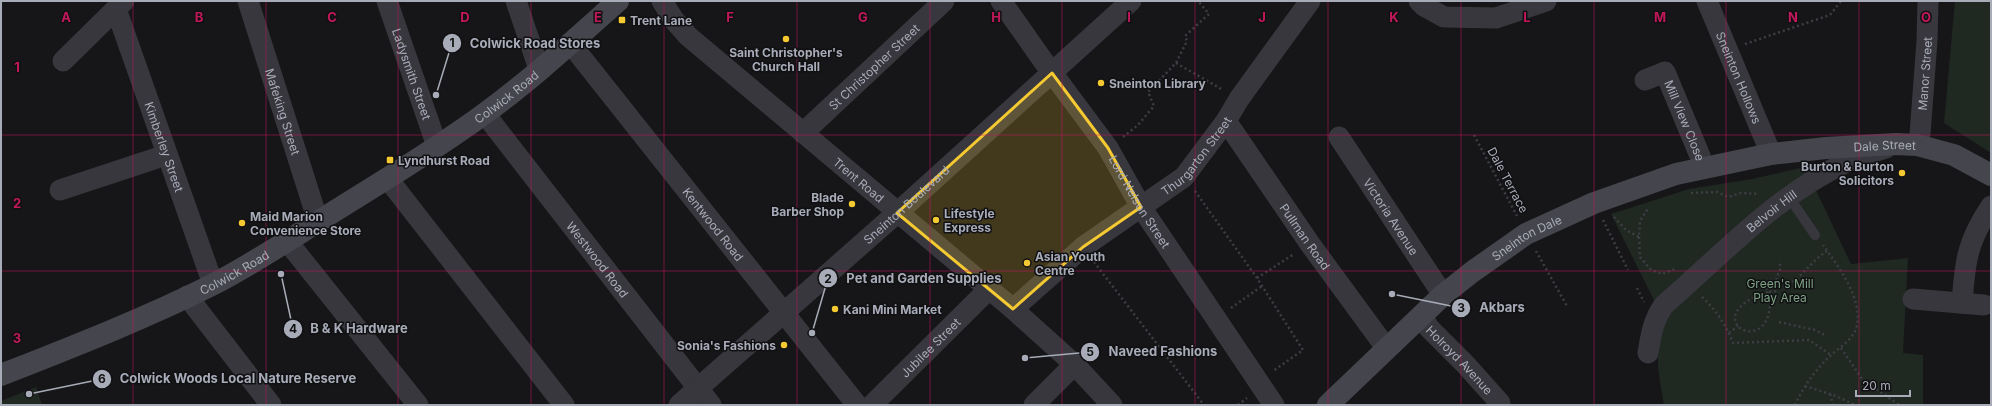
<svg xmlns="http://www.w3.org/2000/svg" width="1992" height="406" font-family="Inter,sans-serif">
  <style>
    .green { fill: #202822 }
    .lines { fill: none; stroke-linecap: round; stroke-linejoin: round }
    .path { stroke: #3d3e44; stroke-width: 2.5; stroke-dasharray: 2 3; stroke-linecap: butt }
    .lane { stroke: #37373d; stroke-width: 10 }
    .street { stroke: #37373d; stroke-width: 21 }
    .secondary { stroke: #45464d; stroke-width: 22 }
    .marked { fill: #f5c931; fill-opacity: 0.2; stroke: #f5c931; stroke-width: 3; stroke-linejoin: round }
    .grid { fill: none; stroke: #c2185b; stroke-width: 1; stroke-opacity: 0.55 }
    .poi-dot { fill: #f5c931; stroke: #111113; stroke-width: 1.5 }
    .labels { text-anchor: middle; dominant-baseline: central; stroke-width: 3; stroke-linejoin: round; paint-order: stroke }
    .poi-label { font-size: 12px; font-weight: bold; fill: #a8abb8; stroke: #111113; text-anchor: start }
    .street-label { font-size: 12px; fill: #a8abb8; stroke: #111113 }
    .park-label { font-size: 12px; fill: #7ea485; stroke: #111113 }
    .grid-label { font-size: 13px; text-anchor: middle; font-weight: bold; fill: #c2185b; stroke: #111113; stroke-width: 3; stroke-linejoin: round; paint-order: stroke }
    .leader { fill: none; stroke: #a8abb8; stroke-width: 1.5 }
    .callout-dot { fill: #a8abb8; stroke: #111113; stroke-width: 1.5 }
    .mark-label { font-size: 12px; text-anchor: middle; font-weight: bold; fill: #111 }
    .callout-label { font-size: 13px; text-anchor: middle; font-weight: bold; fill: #a8abb8; stroke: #111113; stroke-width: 3; stroke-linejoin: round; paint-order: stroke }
  </style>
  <rect width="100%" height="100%" fill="#161618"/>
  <g class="green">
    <path d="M1955,1H1991V153L1944,123Z"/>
    <path d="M1805,167L1851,264L1908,258L1903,353L1923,355V405H1664C1658,370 1654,356 1664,320L1611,214L1689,189L1752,179Z"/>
    <path d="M36,387L42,405H1V401Z"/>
  </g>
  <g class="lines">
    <g class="path">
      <path d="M1745,44L1830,15L1841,1"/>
      <path d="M1176,63L1223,90"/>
      <path d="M1474,135L1517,216"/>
      <path d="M1123,137L1138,125L1154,106L1148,92L1176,63L1187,41L1185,36L1209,14L1198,1"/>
      <path d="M1195,191L1257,278L1303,350L1273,371"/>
      <path d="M1691,193L1717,192L1728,197L1741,193L1759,194"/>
      <path d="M1614,217L1626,230L1639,237L1640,221L1649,207"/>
      <path d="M1603,220L1628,270"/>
      <path d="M1639,237L1640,257L1651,270L1662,274L1675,269"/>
      <path d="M1536,251L1567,306"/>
      <path d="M1094,262L1204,405"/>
      <path d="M1257,278L1294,254"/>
      <circle cx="1772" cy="286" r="6"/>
      <path d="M1776,280L1780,269V262"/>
      <path d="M1637,288L1644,302"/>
      <path d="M1779,289C1800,282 1808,263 1827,251"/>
      <path d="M1702,297C1716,310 1726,325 1733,343L1809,340L1831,355"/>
      <path d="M1755,297L1765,298L1770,304C1768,356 1703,322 1755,297Z"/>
      <path d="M1765,298L1768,291"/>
      <path d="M1231,308L1262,286"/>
      <path d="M1779,322L1815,330L1827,336"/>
      <path d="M1729,333L1738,326"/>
      <path d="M1841,348L1862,379L1899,405"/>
      <path d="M1805,386L1836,396L1855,405"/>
      <path d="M1830,394L1833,405"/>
      <path d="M1238,405L1247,398"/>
      <path d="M1795,405C1803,387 1816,369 1831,355C1839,348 1852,340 1856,329C1865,301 1838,266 1823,245"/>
    </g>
    <path class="lane" d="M1789,197L1815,235"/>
    <g class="street">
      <path id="s1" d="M248,1L318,221"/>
      <path id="s2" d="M387,1L437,146"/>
      <path d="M516,1L539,69"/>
      <path id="s3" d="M662,1L674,20L688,36L1013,309L1074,364L1112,405"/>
      <path id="s4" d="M1001,1L1044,62L1108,148L1141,207L1274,405"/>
      <path d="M1419,1L1424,6L1444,17L1496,18L1546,1"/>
      <path id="s5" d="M1707,1L1771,154"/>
      <path id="s6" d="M116,9L213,284"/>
      <path id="s7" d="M570,43L857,405"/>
      <path d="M63,61L124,1"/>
      <path id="s8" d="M1645,80L1665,72L1700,156L1702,168"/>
      <path id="s9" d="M485,114L711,405"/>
      <path id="s10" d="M1226,121L1310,244L1387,349"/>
      <path id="s11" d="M803,133L944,1"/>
      <path id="s12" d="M1339,137L1443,295"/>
      <path id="s13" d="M1917,145L1920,134L1927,41L1928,1"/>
      <path d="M388,179L564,405"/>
      <path d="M60,190L166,155"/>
      <path d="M287,241L418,405"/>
      <path d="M187,296L271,405"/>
      <path d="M1913,299L1984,305"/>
      <path d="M1962,303C1965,261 1967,242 1991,206"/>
      <path id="s14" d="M1013,309L1083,247L1184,177L1226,121L1239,99L1310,1"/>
      <path id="s15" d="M1422,315L1429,328L1466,365L1500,403"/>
      <path id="s16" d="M1648,353C1651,335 1653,320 1664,305C1723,254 1777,194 1849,161C1861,156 1874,152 1886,148"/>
      <path id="s17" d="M679,405L897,213L1131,1"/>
      <path id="s18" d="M872,405L989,289"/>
      <path d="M1034,405L1068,371L1074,364"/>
    </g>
    <g class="secondary">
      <path id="s19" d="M1,375C72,347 144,319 212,285C249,266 284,243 319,221C374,186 431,153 484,114C531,80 574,40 618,1"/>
      <path id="s20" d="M1328,405L1443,295L1472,272L1526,234L1594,203L1676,174L1771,154L1826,148L1896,144L1917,145L1954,155L1991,175"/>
    </g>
  </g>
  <path class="marked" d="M1052,73L1108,148L1141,207L1083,247L1013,309L897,213Z"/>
  <path class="grid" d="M133,1V405M266,1V405M398,1V405M531,1V405M664,1V405M797,1V405M930,1V405M1062,1V405M1195,1V405M1328,1V405M1461,1V405M1594,1V405M1726,1V405M1859,1V405M1,135H1991M1,271H1991"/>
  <g class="poi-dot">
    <rect x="618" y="16" width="8" height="8" rx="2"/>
    <circle cx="786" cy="39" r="4"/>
    <circle cx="1101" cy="83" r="4"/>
    <rect x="386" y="156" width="8" height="8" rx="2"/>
    <circle cx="1902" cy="173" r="4"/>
    <circle cx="852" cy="204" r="4"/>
    <circle cx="936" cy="220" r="4"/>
    <circle cx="242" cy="223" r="4"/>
    <circle cx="1027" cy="263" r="4"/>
    <circle cx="835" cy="309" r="4"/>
    <circle cx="784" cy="345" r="4"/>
  </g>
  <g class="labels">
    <g class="poi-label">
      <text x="630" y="20">Trent Lane</text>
      <text x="786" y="52" text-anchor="middle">Saint Christopher's<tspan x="786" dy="14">Church Hall</tspan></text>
      <text x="1109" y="83">Sneinton Library</text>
      <text x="398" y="160">Lyndhurst Road</text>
      <text x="1894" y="166" text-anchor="end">Burton &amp; Burton<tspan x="1894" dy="14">Solicitors</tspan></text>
      <text x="844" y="197" text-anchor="end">Blade<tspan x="844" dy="14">Barber Shop</tspan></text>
      <text x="944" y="213">Lifestyle<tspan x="944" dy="14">Express</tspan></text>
      <text x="250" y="216">Maid Marion<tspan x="250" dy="14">Convenience Store</tspan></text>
      <text x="1035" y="256">Asian Youth<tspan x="1035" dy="14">Centre</tspan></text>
      <text x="843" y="309">Kani Mini Market</text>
      <text x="776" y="345" text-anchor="end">Sonia's Fashions</text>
    </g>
    <g class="street-label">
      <text stroke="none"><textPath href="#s11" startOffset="97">St Christopher Street</textPath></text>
      <text stroke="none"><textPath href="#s13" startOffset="72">Manor Street</textPath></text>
      <text stroke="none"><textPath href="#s2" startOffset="77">Ladysmith Street</textPath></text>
      <text stroke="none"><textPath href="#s5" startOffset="83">Sneinton Hollows</textPath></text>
      <text stroke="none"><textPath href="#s19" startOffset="579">Colwick Road</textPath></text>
      <text stroke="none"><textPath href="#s1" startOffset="116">Mafeking Street</textPath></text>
      <text stroke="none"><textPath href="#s8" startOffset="74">Mill View Close</textPath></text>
      <text stroke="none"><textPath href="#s6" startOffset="146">Kimberley Street</textPath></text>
      <text stroke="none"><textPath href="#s20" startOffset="635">Dale Street</textPath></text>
      <text stroke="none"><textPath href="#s14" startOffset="240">Thurgarton Street</textPath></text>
      <text stroke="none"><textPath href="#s3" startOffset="267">Trent Road</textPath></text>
      <text transform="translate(1508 180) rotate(62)">Dale Terrace</text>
      <text stroke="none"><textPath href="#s4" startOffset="244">Lord Nelson Street</textPath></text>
      <text stroke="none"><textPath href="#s17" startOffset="303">Sneinton Boulevard</textPath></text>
      <text stroke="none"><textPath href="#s16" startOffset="194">Belvoir Hill</textPath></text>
      <text stroke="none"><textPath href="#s12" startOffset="95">Victoria Avenue</textPath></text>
      <text stroke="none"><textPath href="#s7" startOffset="231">Kentwood Road</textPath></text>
      <text stroke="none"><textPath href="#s10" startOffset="140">Pullman Road</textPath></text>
      <text stroke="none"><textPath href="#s20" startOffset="261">Sneinton Dale</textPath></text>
      <text stroke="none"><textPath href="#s9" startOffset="184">Westwood Road</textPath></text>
      <text stroke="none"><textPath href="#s19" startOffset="255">Colwick Road</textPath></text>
      <text stroke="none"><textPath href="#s18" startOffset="82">Jubilee Street</textPath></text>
      <text stroke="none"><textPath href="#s15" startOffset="59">Holroyd Avenue</textPath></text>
    </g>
    <g class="park-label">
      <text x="1780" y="283">Green's Mill<tspan x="1780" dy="14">Play Area</tspan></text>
    </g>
  </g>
  <g class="grid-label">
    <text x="66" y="22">A</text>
    <text x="199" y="22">B</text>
    <text x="332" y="22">C</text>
    <text x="465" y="22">D</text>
    <text x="598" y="22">E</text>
    <text x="730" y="22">F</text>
    <text x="863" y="22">G</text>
    <text x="996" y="22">H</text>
    <text x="1129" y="22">I</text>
    <text x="1262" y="22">J</text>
    <text x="1394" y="22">K</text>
    <text x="1527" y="22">L</text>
    <text x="1660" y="22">M</text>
    <text x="1793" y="22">N</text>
    <text x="1926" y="22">O</text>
    <text x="17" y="72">1</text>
    <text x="17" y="208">2</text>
    <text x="17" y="343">3</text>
  </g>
  <path class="leader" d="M436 95L452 43M812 333L828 278M1392 294L1461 308M281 274L293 329M1025 358L1090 352M29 394L102 379"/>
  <g class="callout-dot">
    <circle cx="436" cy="95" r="4"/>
    <circle cx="812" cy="333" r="4"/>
    <circle cx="1392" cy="294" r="4"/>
    <circle cx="281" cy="274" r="4"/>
    <circle cx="1025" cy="358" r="4"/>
    <circle cx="29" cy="394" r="4"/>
    <circle cx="452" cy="43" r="10"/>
    <circle cx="828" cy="278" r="10"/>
    <circle cx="1461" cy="308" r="10"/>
    <circle cx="293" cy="329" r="10"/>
    <circle cx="1090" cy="352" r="10"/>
    <circle cx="102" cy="379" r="10"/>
  </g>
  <g class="mark-label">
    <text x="452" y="47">1</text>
    <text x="828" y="283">2</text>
    <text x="1461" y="312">3</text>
    <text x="293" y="333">4</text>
    <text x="1090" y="356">5</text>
    <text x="102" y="383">6</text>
  </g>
  <g class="callout-label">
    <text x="535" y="48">Colwick Road Stores</text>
    <text x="924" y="283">Pet and Garden Supplies</text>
    <text x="1502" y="312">Akbars</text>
    <text x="359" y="333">B &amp; K Hardware</text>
    <text x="1163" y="356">Naveed Fashions</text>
    <text x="238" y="383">Colwick Woods Local Nature Reserve</text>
  </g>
  <rect width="1992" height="406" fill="none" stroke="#a8abb8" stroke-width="4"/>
  <path d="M1856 390v6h54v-6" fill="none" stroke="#a8abb8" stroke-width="2"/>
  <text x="1862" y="390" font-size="12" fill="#a8abb8" stroke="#111113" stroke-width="3" paint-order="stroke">20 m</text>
</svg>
